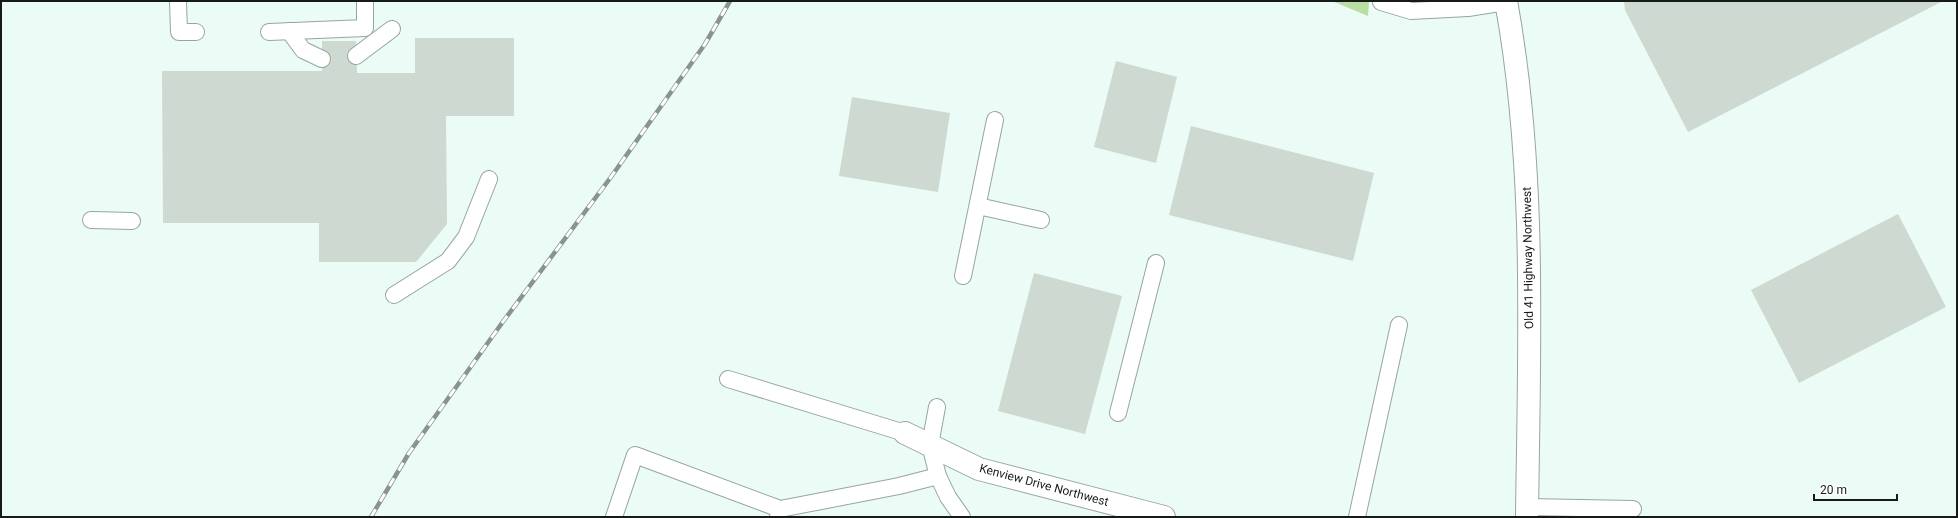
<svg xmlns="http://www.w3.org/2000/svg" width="1958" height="518" font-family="Roboto,sans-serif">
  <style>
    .green { fill: #b8dea2 }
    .building { fill: #cdd9d1 }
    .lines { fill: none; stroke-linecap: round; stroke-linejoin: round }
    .lane-casing { stroke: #97a5a1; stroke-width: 18 }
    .street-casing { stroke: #97a5a1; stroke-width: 24 }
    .secondary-casing { stroke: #97a5a1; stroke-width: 24 }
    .lane { stroke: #fff; stroke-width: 16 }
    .street { stroke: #fff; stroke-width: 22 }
    .secondary { stroke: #fff; stroke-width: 22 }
    .rail-casing { stroke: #899491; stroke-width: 4.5 }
    .rail { stroke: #fff; stroke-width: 3; stroke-dasharray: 9; stroke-linecap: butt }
    .labels { text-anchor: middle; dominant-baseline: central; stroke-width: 4; stroke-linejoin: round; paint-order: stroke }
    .street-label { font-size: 12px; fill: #161b1a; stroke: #fff }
  </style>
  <rect width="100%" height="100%" fill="#ebfbf6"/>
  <path class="green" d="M1332,1H1369L1368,16Z"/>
  <g class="building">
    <path d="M1624,1H1943L1688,132L1625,10Z"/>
    <path d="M415,38H514V116H446L447,224L416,262H319V223H163L162,71H322V41H356L357,73H415Z"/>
    <path d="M1116,61L1177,77L1156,163L1094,147Z"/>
    <path d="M852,97L950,113L938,192L839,176Z"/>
    <path d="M1191,126L1374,173L1353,261L1169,215Z"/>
    <path d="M1898,214L1946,307L1799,383L1751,290Z"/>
    <path d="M1034,273L1122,296L1085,434L998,411Z"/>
  </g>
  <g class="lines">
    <g class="lane-casing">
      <g id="lane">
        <path d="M178,1L179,32H196"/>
        <path d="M1381,2L1411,11L1468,8L1506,2"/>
        <path d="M289,31L303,50L322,59"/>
        <path d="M269,32L365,28V1"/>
        <path d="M356,56L392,29"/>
        <path d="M978,206L1041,220"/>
        <path d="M91,220L132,221"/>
        <path d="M963,276L995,120"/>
        <path d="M394,295L448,261L466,237L489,179"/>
        <path d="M728,379L905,433"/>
        <path d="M937,407L930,445L938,476L948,497L962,517"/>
        <path d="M1118,413L1156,263"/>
        <path d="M1528,507L1633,509"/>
        <path d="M780,509L899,486L938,476"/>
        <path d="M614,517L635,455L780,509L778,517"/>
        <path d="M1357,517L1399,325"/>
      </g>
    </g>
    <g class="street-casing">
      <path id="street" d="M905,433L979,469L1164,517"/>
    </g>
    <g class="secondary-casing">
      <path id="secondary" d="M1506,1C1537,171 1529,345 1527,517"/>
    </g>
    <use href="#lane" class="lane"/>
    <use href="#street" class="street"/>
    <use href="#secondary" class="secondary"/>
    <g class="rail-casing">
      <path id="rail" d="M371,517L409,453L502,323L611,177L705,44L730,1"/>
    </g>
    <use href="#rail" class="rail"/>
  </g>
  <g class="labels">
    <g class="street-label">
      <text transform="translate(1528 258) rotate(-91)">Old 41 Highway Northwest</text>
      <text transform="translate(1044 485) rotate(15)">Kenview Drive Northwest</text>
    </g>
  </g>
  <rect width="1958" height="518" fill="none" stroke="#161b1a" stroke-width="4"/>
  <path d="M1814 494v6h83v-6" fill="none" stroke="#161b1a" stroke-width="2"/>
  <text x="1820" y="494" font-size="12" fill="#161b1a" stroke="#ffffff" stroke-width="3" paint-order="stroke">20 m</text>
</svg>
